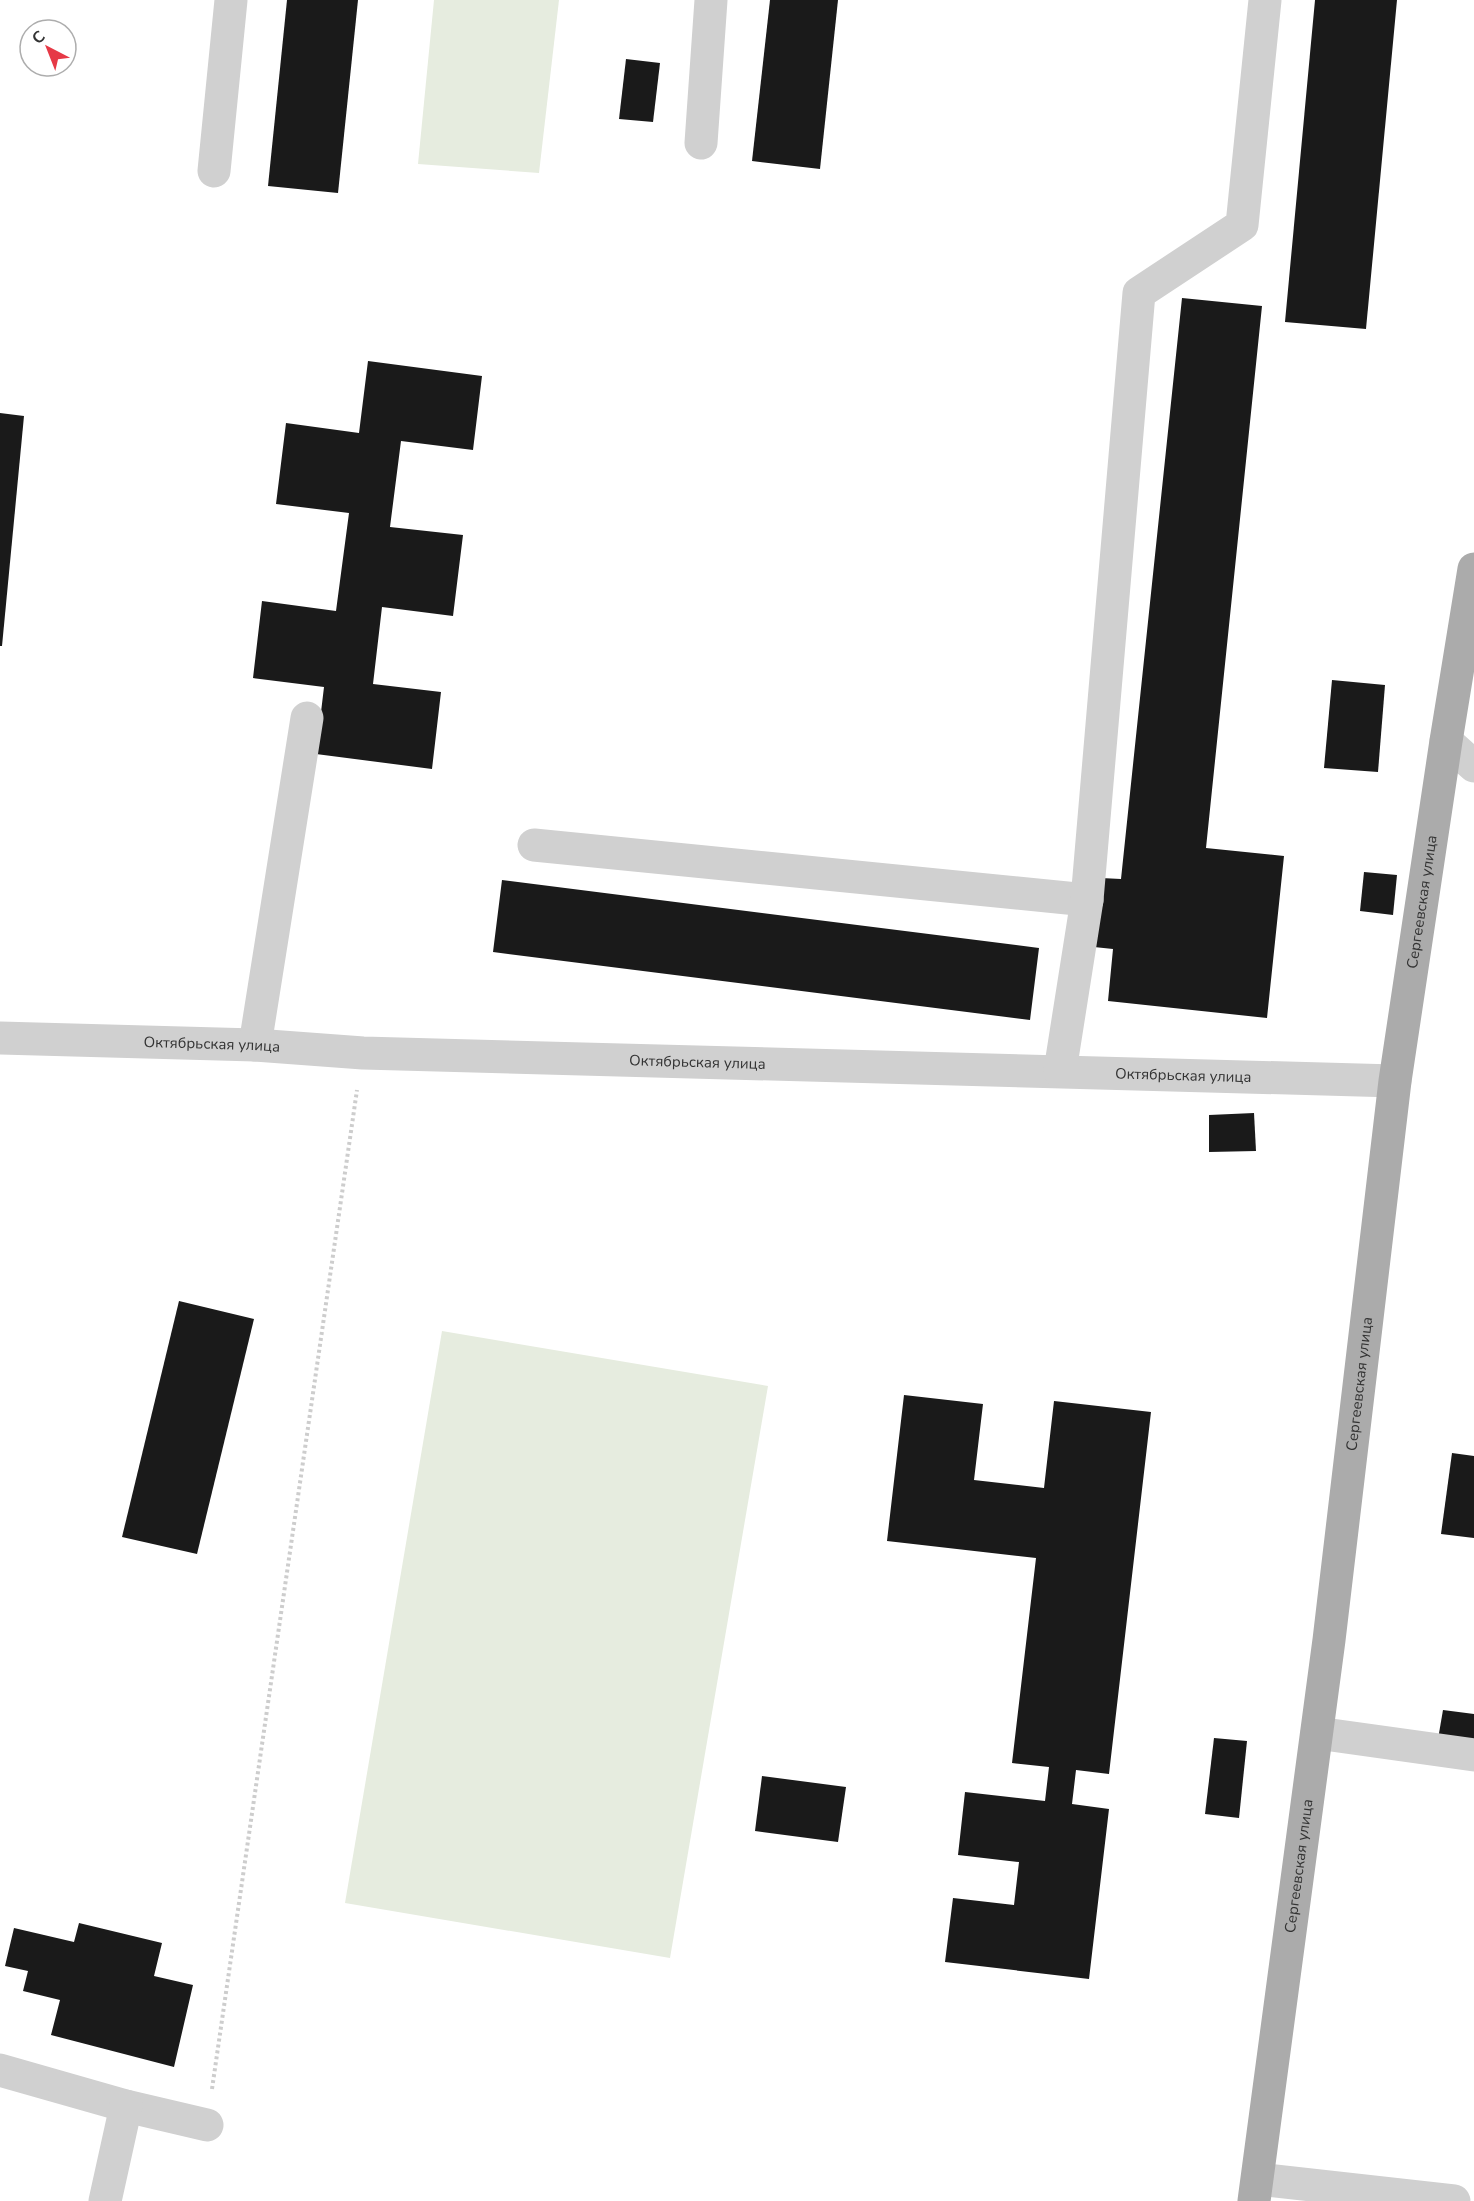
<svg xmlns="http://www.w3.org/2000/svg" width="1474" height="2201" font-family="'Nunito Sans',sans-serif">
  <style>
    .green { fill: #e6ecdf }
    .building { fill: #1a1a1a }
    .lines { fill: none; stroke-linecap: round; stroke-linejoin: round }
    .path { stroke: #cdcdcd; stroke-width: 4; stroke-dasharray: 3 3; stroke-linecap: butt }
    .minor { stroke: #d0d0d0; stroke-width: 33 }
    .major { stroke: #ababab; stroke-width: 33 }
    .labels { text-anchor: middle; dominant-baseline: central; stroke-width: 6; stroke-linejoin: round; paint-order: stroke }
    .street-label { font-size: 15px; fill: #333; stroke: #fff }
  </style>
  <rect width="100%" height="100%" fill="#fff"/>
  <g class="green">
    <path d="M434,0H559L539,173L418,164Z"/>
    <path d="M442,1331L768,1386L670,1958L345,1903Z"/>
  </g>
  <g class="building">
    <path d="M287,0H358L338,193L268,186Z"/>
    <path d="M770,0H838L820,169L752,161Z"/>
    <path d="M1315,0H1397L1366,329L1285,322Z"/>
    <path d="M626,59L660,63L653,122L619,119Z"/>
    <path d="M1182,298L1262,306L1206,848L1284,856L1267,1018L1108,1001L1113,949L1094,947L1101,878L1121,879Z"/>
    <path d="M368,361L482,376L473,450L401,441L390,527L463,535L453,616L382,607L373,684L441,692L432,769L316,754L324,687L253,678L262,601L336,611L349,513L276,504L286,423L359,433Z"/>
    <path d="M0,413L24,416L2,646H0Z"/>
    <path d="M1332,680L1385,685L1378,772L1324,768Z"/>
    <path d="M1364,872L1397,875L1393,915L1360,911Z"/>
    <path d="M502,880L1039,948L1030,1020L493,952Z"/>
    <path d="M1254,1113L1256,1151L1209,1152V1115Z"/>
    <path d="M179,1301L254,1319L197,1554L122,1537Z"/>
    <path d="M904,1395L983,1404L974,1480L1044,1488L1054,1401L1151,1412L1109,1774L1076,1770L1072,1804L1109,1809L1089,1979L945,1962L953,1898L1014,1905L1019,1862L958,1855L965,1792L1045,1801L1049,1767L1012,1763L1036,1558L887,1541Z"/>
    <path d="M1452,1453L1474,1456V1538L1441,1534Z"/>
    <path d="M1443,1710L1474,1714V1745L1438,1739Z"/>
    <path d="M1214,1738L1247,1741L1239,1818L1205,1814Z"/>
    <path d="M762,1776L846,1787L838,1842L755,1831Z"/>
    <path d="M79,1923L162,1943L154,1976L193,1985L174,2067L51,2035L60,2000L23,1991L28,1971L5,1966L14,1928L74,1942Z"/>
  </g>
  <g class="lines">
    <path class="path" d="M212,2089L357,1090"/>
    <g class="minor">
      <path d="M701,143L711,0"/>
      <path d="M214,171L231,0"/>
      <path d="M1446,741L1474,766"/>
      <path d="M534,845L1087,900"/>
      <path id="s1" d="M0,1038L255,1045L363,1053L1395,1081"/>
      <path d="M255,1045L307,718"/>
      <path d="M1060,1071L1087,900L1139,293L1242,225L1265,0"/>
      <path d="M1317,1733L1474,1755"/>
      <path d="M0,2070L126,2106L207,2125"/>
      <path d="M1258,2179L1454,2201"/>
      <path d="M105,2201L126,2106"/>
    </g>
    <path class="major" id="s2" d="M1254,2201L1329,1640L1395,1081L1446,741L1474,569"/>
  </g>
  <g class="labels">
    <g class="street-label">
      <text stroke="none"><textPath href="#s2" startOffset="1310">Сергеевская улица</textPath></text>
      <text stroke="none"><textPath href="#s1" startOffset="212">Октябрьская улица</textPath></text>
      <text stroke="none"><textPath href="#s1" startOffset="698">Октябрьская улица</textPath></text>
      <text stroke="none"><textPath href="#s1" startOffset="1184">Октябрьская улица</textPath></text>
      <text stroke="none"><textPath href="#s2" startOffset="824">Сергеевская улица</textPath></text>
      <text stroke="none"><textPath href="#s2" startOffset="338">Сергеевская улица</textPath></text>
    </g>
  </g>
  <g transform="translate(48 48) rotate(318)"><circle r="28" fill="#ffffff" stroke="#adadad" stroke-width="1.5"/>
  <path d="M0-4.5L10 22L0 15L-10 22Z" fill="#e63946"/>
  <text y="-9" font-size="16" font-weight="bold" text-anchor="middle" fill="#333333">С</text>
  </g>
</svg>
